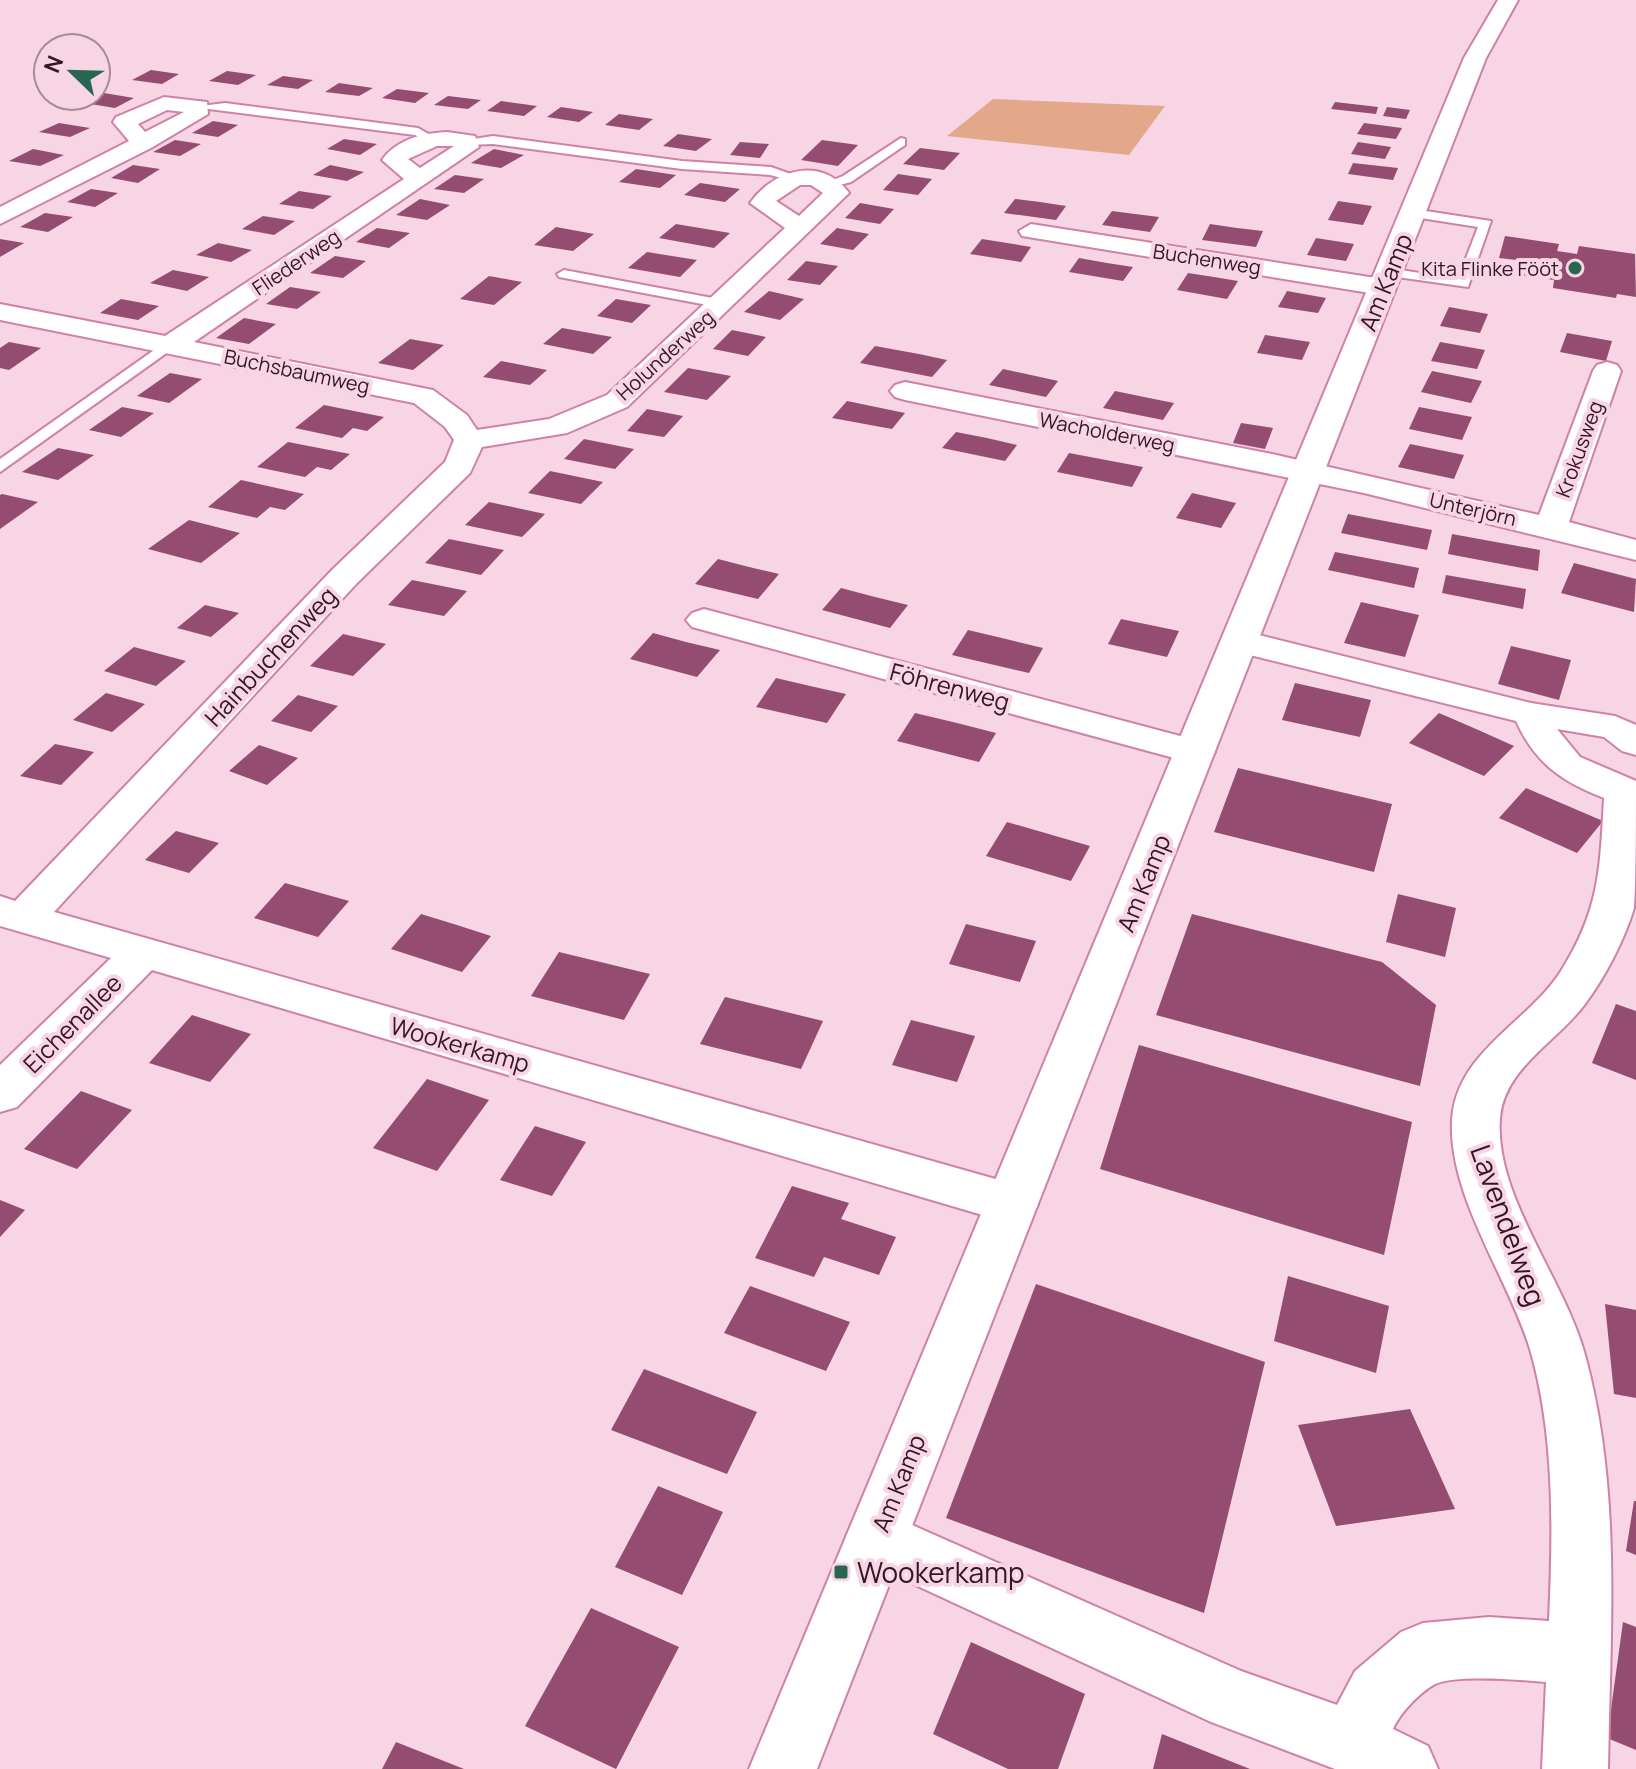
<svg xmlns="http://www.w3.org/2000/svg" width="1636" height="1769" font-family="Manrope,sans-serif">
  <style>
    .green { fill: #e3a889 }
    .building { fill: #944c71 }
    .lines { fill: none; stroke-linecap: round; stroke-linejoin: round }
    .service-casing { stroke: #cf81a7; stroke-width: 4 }
    .minor-casing { stroke: #cf81a7; stroke-width: 4 }
    .tertiary-casing { stroke: #cf81a7; stroke-width: 4 }
    .service { fill: #fff; fill-rule: evenodd }
    .minor { fill: #fff; fill-rule: evenodd }
    .tertiary { fill: #fff; fill-rule: evenodd }
    .poi-dot { fill: #286652; stroke: #f7d5e5; stroke-width: 3 }
    .labels { text-anchor: middle; dominant-baseline: central; stroke-width: 8; stroke-linejoin: round; paint-order: stroke }
    .far-street-label { font-size: 20px; fill: #331525; stroke: #f7d5e5 }
    .far-poi-label { font-size: 20px; fill: #331525; stroke: #f7d5e5; text-anchor: end }
    .street-label { font-size: 24px; fill: #331525; stroke: #f7d5e5 }
    .near-street-label { font-size: 28px; fill: #331525; stroke: #f7d5e5 }
    .near-poi-label { font-size: 28px; fill: #331525; stroke: #f7d5e5; text-anchor: start }
  </style>
  <rect width="100%" height="100%" fill="#f7d5e5"/>
  <path class="green" d="M993,99L1165,106L1129,155L947,136Z"/>
  <g class="building">
    <path d="M151,70L179,74L162,84L132,80Z"/>
    <path d="M227,71L256,75L238,85L209,81Z"/>
    <path d="M283,76L313,80L298,89L267,85Z"/>
    <path d="M339,83L373,88L359,96L325,92Z"/>
    <path d="M397,89L429,93L415,103L382,98Z"/>
    <path d="M104,93L134,98L115,108L84,103Z"/>
    <path d="M448,96L481,100L468,109L434,105Z"/>
    <path d="M501,101L537,106L524,116L487,111Z"/>
    <path d="M1335,102L1378,107L1376,114L1331,109Z"/>
    <path d="M561,107L593,112L579,122L547,117Z"/>
    <path d="M1387,107L1410,110L1406,119L1383,116Z"/>
    <path d="M619,114L653,119L639,130L605,125Z"/>
    <path d="M213,121L238,125L218,137L192,133Z"/>
    <path d="M59,123L90,128L70,137L39,132Z"/>
    <path d="M1364,123L1402,128L1396,139L1357,134Z"/>
    <path d="M678,134L712,139L696,151L663,146Z"/>
    <path d="M344,139L377,144L360,155L327,149Z"/>
    <path d="M175,140L201,144L180,156L153,152Z"/>
    <path d="M822,140L858,145L838,166L801,160Z"/>
    <path d="M740,142L769,144L760,158L730,155Z"/>
    <path d="M1358,142L1391,147L1385,159L1351,154Z"/>
    <path d="M920,148L960,153L944,170L903,164Z"/>
    <path d="M33,149L64,155L40,166L9,161Z"/>
    <path d="M494,149L524,155L501,168L471,163Z"/>
    <path d="M1353,163L1398,168L1393,180L1348,174Z"/>
    <path d="M133,165L160,169L138,183L111,178Z"/>
    <path d="M330,165L364,172L347,181L313,175Z"/>
    <path d="M636,169L676,175L660,188L619,182Z"/>
    <path d="M898,174L932,179L918,195L883,190Z"/>
    <path d="M455,175L484,179L464,193L434,189Z"/>
    <path d="M700,183L740,189L725,202L684,195Z"/>
    <path d="M91,189L118,193L95,207L67,202Z"/>
    <path d="M299,191L332,196L313,209L279,204Z"/>
    <path d="M420,199L450,205L427,220L396,215Z"/>
    <path d="M1015,199L1040,202L1066,206L1056,220L1004,213Z"/>
    <path d="M1338,201L1372,206L1363,225L1328,220Z"/>
    <path d="M860,203L894,209L880,224L845,218Z"/>
    <path d="M1112,211L1135,214L1159,217L1150,232L1102,225Z"/>
    <path d="M45,213L73,217L48,232L20,227Z"/>
    <path d="M263,216L295,221L274,235L242,229Z"/>
    <path d="M676,224L730,233L714,248L659,238Z"/>
    <path d="M1210,224L1237,228L1263,231L1256,247L1202,240Z"/>
    <path d="M556,227L594,234L573,251L534,245Z"/>
    <path d="M377,228L410,233L389,248L356,242Z"/>
    <path d="M837,228L869,234L853,250L820,244Z"/>
    <path d="M1505,236L1559,244L1557,251L1577,254L1579,246L1635,254L1636,297L1617,294L1616,298L1553,288L1554,280L1512,274L1516,260L1499,258Z"/>
    <path d="M1316,238L1354,244L1346,261L1307,255Z"/>
    <path d="M0,239L24,243L0,257Z"/>
    <path d="M982,239L1007,243L1031,247L1021,262L970,254Z"/>
    <path d="M218,243L252,250L231,262L196,255Z"/>
    <path d="M647,252L697,260L680,277L628,268Z"/>
    <path d="M335,256L366,261L343,278L310,273Z"/>
    <path d="M1079,258L1107,263L1133,267L1123,281L1069,272Z"/>
    <path d="M806,261L838,266L820,285L787,280Z"/>
    <path d="M173,270L209,277L187,291L150,283Z"/>
    <path d="M1188,273L1214,277L1238,281L1227,299L1177,290Z"/>
    <path d="M489,276L522,282L494,305L460,299Z"/>
    <path d="M290,287L321,292L297,309L266,304Z"/>
    <path d="M769,291L804,299L780,320L744,312Z"/>
    <path d="M1287,291L1326,298L1318,313L1278,307Z"/>
    <path d="M121,299L159,306L138,320L100,313Z"/>
    <path d="M616,299L651,305L632,323L597,316Z"/>
    <path d="M1449,307L1488,314L1480,333L1440,326Z"/>
    <path d="M244,318L276,324L249,344L216,338Z"/>
    <path d="M562,328L612,337L593,354L543,344Z"/>
    <path d="M732,330L766,337L748,356L713,349Z"/>
    <path d="M1567,333L1612,341L1606,361L1560,352Z"/>
    <path d="M1265,335L1310,342L1302,360L1257,353Z"/>
    <path d="M410,339L444,345L413,370L378,363Z"/>
    <path d="M9,342L41,348L9,370L0,368V348Z"/>
    <path d="M1440,342L1485,350L1477,369L1431,361Z"/>
    <path d="M875,346L919,354L947,360L932,377L860,363Z"/>
    <path d="M501,361L547,370L530,385L483,377Z"/>
    <path d="M688,368L731,376L707,400L664,392Z"/>
    <path d="M1003,369L1031,375L1058,381L1046,397L989,385Z"/>
    <path d="M1432,371L1482,381L1471,403L1421,392Z"/>
    <path d="M170,373L202,379L169,403L137,396Z"/>
    <path d="M1115,391L1144,397L1174,403L1163,420L1103,408Z"/>
    <path d="M847,401L905,413L892,429L832,418Z"/>
    <path d="M324,405L384,417L367,431L353,428L342,438L295,428Z"/>
    <path d="M122,407L154,413L121,437L89,430Z"/>
    <path d="M1419,407L1472,417L1462,440L1409,429Z"/>
    <path d="M647,409L683,416L664,437L627,431Z"/>
    <path d="M1241,423L1273,428L1265,449L1233,443Z"/>
    <path d="M956,432L987,438L1017,445L1005,461L942,448Z"/>
    <path d="M584,439L634,449L615,469L564,459Z"/>
    <path d="M288,442L350,454L331,470L317,467L305,477L257,467Z"/>
    <path d="M1410,444L1464,455L1454,479L1398,467Z"/>
    <path d="M58,448L94,455L58,480L22,472Z"/>
    <path d="M1069,453L1143,467L1132,487L1057,472Z"/>
    <path d="M550,471L603,482L581,504L528,493Z"/>
    <path d="M241,480L304,494L285,510L270,507L257,518L208,507Z"/>
    <path d="M1192,493L1236,503L1221,528L1176,518Z"/>
    <path d="M0,495L2,494L38,502L0,529Z"/>
    <path d="M489,502L545,514L522,537L465,525Z"/>
    <path d="M1348,514L1432,530L1427,550L1341,533Z"/>
    <path d="M189,520L240,533L201,563L148,549Z"/>
    <path d="M1452,534L1540,550L1538,571L1448,554Z"/>
    <path d="M449,539L504,550L481,575L425,563Z"/>
    <path d="M1335,552L1419,568L1414,588L1328,570Z"/>
    <path d="M718,559L749,567L779,574L758,599L695,584Z"/>
    <path d="M1574,563L1636,579L1634,612L1561,593Z"/>
    <path d="M1446,575L1526,589L1523,609L1442,593Z"/>
    <path d="M412,580L467,591L444,616L388,605Z"/>
    <path d="M841,588L875,597L908,605L890,628L822,610Z"/>
    <path d="M1361,602L1419,615L1405,657L1344,643Z"/>
    <path d="M205,605L239,613L211,637L177,628Z"/>
    <path d="M1121,619L1179,631L1167,657L1108,644Z"/>
    <path d="M968,630L1006,639L1043,648L1029,673L952,655Z"/>
    <path d="M653,633L686,642L720,650L697,677L630,659Z"/>
    <path d="M343,634L386,644L353,676L310,666Z"/>
    <path d="M1511,646L1571,660L1559,700L1498,684Z"/>
    <path d="M134,647L186,661L156,686L104,671Z"/>
    <path d="M776,678L810,686L846,694L827,723L756,707Z"/>
    <path d="M1295,683L1371,700L1360,737L1282,720Z"/>
    <path d="M106,693L145,704L112,732L73,720Z"/>
    <path d="M298,695L338,706L311,732L271,721Z"/>
    <path d="M915,713L957,723L996,733L979,762L897,741Z"/>
    <path d="M1439,713L1476,729L1514,746L1484,776L1409,743Z"/>
    <path d="M55,744L94,752L61,785L20,776Z"/>
    <path d="M259,745L298,758L267,785L229,771Z"/>
    <path d="M1238,768L1392,804L1374,872L1214,832Z"/>
    <path d="M1526,788L1603,821L1577,853L1499,818Z"/>
    <path d="M1007,822L1090,846L1071,881L986,856Z"/>
    <path d="M176,831L219,843L189,873L145,860Z"/>
    <path d="M285,883L349,901L318,937L254,918Z"/>
    <path d="M1398,894L1456,908L1445,957L1386,942Z"/>
    <path d="M421,914L457,925L491,936L462,972L391,949Z"/>
    <path d="M1192,914L1382,962L1436,1005L1420,1086L1156,1015Z"/>
    <path d="M966,924L1036,941L1020,982L949,964Z"/>
    <path d="M559,952L650,974L624,1020L531,996Z"/>
    <path d="M725,997L823,1021L801,1069L700,1044Z"/>
    <path d="M1616,1004L1636,1011V1080L1592,1063Z"/>
    <path d="M192,1015L251,1034L210,1082L149,1063Z"/>
    <path d="M911,1020L975,1036L957,1082L892,1065Z"/>
    <path d="M1139,1045L1412,1122L1384,1255L1100,1169Z"/>
    <path d="M427,1079L489,1100L437,1171L373,1148Z"/>
    <path d="M81,1091L132,1110L77,1169L24,1149Z"/>
    <path d="M535,1126L586,1142L552,1196L500,1180Z"/>
    <path d="M792,1186L849,1203L841,1219L896,1237L879,1275L824,1257L814,1277L755,1258Z"/>
    <path d="M0,1200L25,1210L0,1237Z"/>
    <path d="M1288,1276L1389,1306L1376,1373L1274,1341Z"/>
    <path d="M1036,1284L1265,1362L1204,1613L946,1518Z"/>
    <path d="M750,1286L850,1322L826,1371L724,1333Z"/>
    <path d="M1605,1304L1636,1310V1398L1614,1394Z"/>
    <path d="M644,1369L757,1412L727,1474L611,1430Z"/>
    <path d="M1410,1409L1455,1509L1336,1526L1298,1425Z"/>
    <path d="M658,1486L723,1512L682,1595L615,1567Z"/>
    <path d="M1634,1501H1636V1555L1626,1551Z"/>
    <path d="M591,1608L679,1647L616,1769L525,1726Z"/>
    <path d="M1623,1622L1636,1627V1750L1607,1738Z"/>
    <path d="M971,1642L1085,1694L1058,1769H1008L933,1734Z"/>
    <path d="M1162,1734L1250,1769H1153Z"/>
    <path d="M396,1742L464,1769H382Z"/>
  </g>
  <g class="lines">
    <g class="service-casing">
      <g id="service">
        <path d="M225,103L418,128L437,139L431,143L415,135L193,107Z"/>
        <path d="M493,136L682,161L771,167L799,177L793,181L770,175L682,169L493,144L467,145L461,141Z"/>
        <path d="M901,138L905,139V145L851,182L829,188L823,184L843,176Z"/>
        <path d="M1413,209L1491,221L1468,287L1383,275L1381,272L1388,268L1458,279L1478,227L1408,216L1407,213Z"/>
        <path d="M564,270L723,300L730,304L723,308L559,277L557,274Z"/>
        <path d="M167,341L179,344L0,472V459Z"/>
      </g>
    </g>
    <g class="minor-casing">
      <g id="minor">
        <path d="M164,97L207,102L208,114L151,148L0,224V207L129,141L113,122L116,117ZM167,110L184,112L145,132L138,124Z"/>
        <path d="M447,132L475,136L479,147L194,342L433,390L467,415L477,430L549,419L607,395L785,228L750,203C773,170 822,155 849,193L627,407L567,433L482,447L470,473L357,583L54,912L1013,1184L1031,1190L1038,1204L1031,1218L1013,1224L152,970L17,1107L0,1112V1065L111,958L0,926V896L15,901L333,569L445,462L454,440L445,427L414,403L0,320V304L165,336L404,179L382,160C397,139 423,133 447,132ZM437,146H454L420,168L408,159ZM800,185H811L823,193L799,216L776,201Z"/>
        <path d="M1031,224L1382,279L1391,281L1395,287L1391,293L1382,295L1022,236L1019,231Z"/>
        <path d="M1607,362L1617,365L1621,371L1569,522L1636,540V560L1364,493L905,400L895,397L890,391L895,385L905,382L1272,454L1539,515L1593,371L1597,365Z"/>
        <path d="M704,609L1210,744L1215,752L1210,760L1196,764L692,627L686,620L692,613Z"/>
        <path d="M1239,630L1531,703L1615,716L1636,725V755L1622,751L1604,737L1557,729L1580,757L1636,781C1636,810 1636,885 1634,908C1624,941 1605,977 1585,1004C1557,1042 1504,1068 1500,1118C1494,1196 1565,1280 1585,1355C1622,1489 1610,1631 1608,1769H1542L1546,1682C1522,1680 1456,1674 1435,1684C1419,1693 1400,1713 1393,1729L1428,1746L1438,1769H1335L1211,1722L855,1557L846,1537L855,1517L876,1509L1241,1671L1337,1705L1355,1671L1401,1632L1423,1623L1489,1617L1549,1621C1553,1532 1555,1435 1530,1349C1508,1277 1448,1196 1452,1120C1456,1052 1528,1023 1561,971C1600,909 1600,868 1604,798C1562,782 1535,763 1516,721L1226,649L1221,641L1226,633Z"/>
      </g>
    </g>
    <g class="tertiary-casing">
      <path id="tertiary" d="M1498,0H1518L1486,58L817,1769H749L1464,58Z"/>
    </g>
    <use href="#service" class="service"/>
    <use href="#minor" class="minor"/>
    <use href="#tertiary" class="tertiary"/>
  </g>
  <g class="poi-dot">
    <circle cx="1575" cy="268" r="8"/>
    <rect x="833" y="1564" width="16" height="16" rx="4"/>
  </g>
  <g class="labels">
    <g class="far-street-label">
      <text transform="translate(1207 259) rotate(9)">Buchenweg</text>
      <text transform="translate(296 262) rotate(-34)">Fliederweg</text>
      <text transform="translate(665 355) rotate(-42)">Holunderweg</text>
      <text transform="translate(297 371) rotate(12)">Buchsbaumweg</text>
      <text transform="translate(1107 432) rotate(11)">Wacholderweg</text>
      <text transform="translate(1579 449) rotate(-70)">Krokusweg</text>
      <text transform="translate(1473 509) rotate(13)">Unterjörn</text>
    </g>
    <g class="far-poi-label">
      <text x="1559" y="268">Kita Flinke Fööt</text>
    </g>
    <g class="street-label">
      <text transform="translate(1385 282) rotate(-68)">Am Kamp</text>
      <text transform="translate(270 656) rotate(-47)">Hainbuchenweg</text>
      <text transform="translate(950 686) rotate(15)">Föhrenweg</text>
      <text transform="translate(1143 883) rotate(-68)">Am Kamp</text>
      <text transform="translate(72 1023) rotate(-45)">Eichenallee</text>
      <text transform="translate(460 1044) rotate(16)">Wookerkamp</text>
      <text transform="translate(898 1483) rotate(-68)">Am Kamp</text>
    </g>
    <g class="near-street-label">
      <text transform="translate(1509 1225) rotate(70)">Lavendelweg</text>
    </g>
    <g class="near-poi-label">
      <text x="857" y="1572">Wookerkamp</text>
    </g>
  </g>
  <g transform="translate(72 72) rotate(293)"><circle r="38" fill="#f7d5e5" stroke="#a98898" stroke-width="2"/>
  <path d="M0-6L14 30L0 20L-14 30Z" fill="#286652"/>
  <text y="-12" font-size="22" font-weight="bold" text-anchor="middle" fill="#331525">N</text>
  </g>
</svg>
